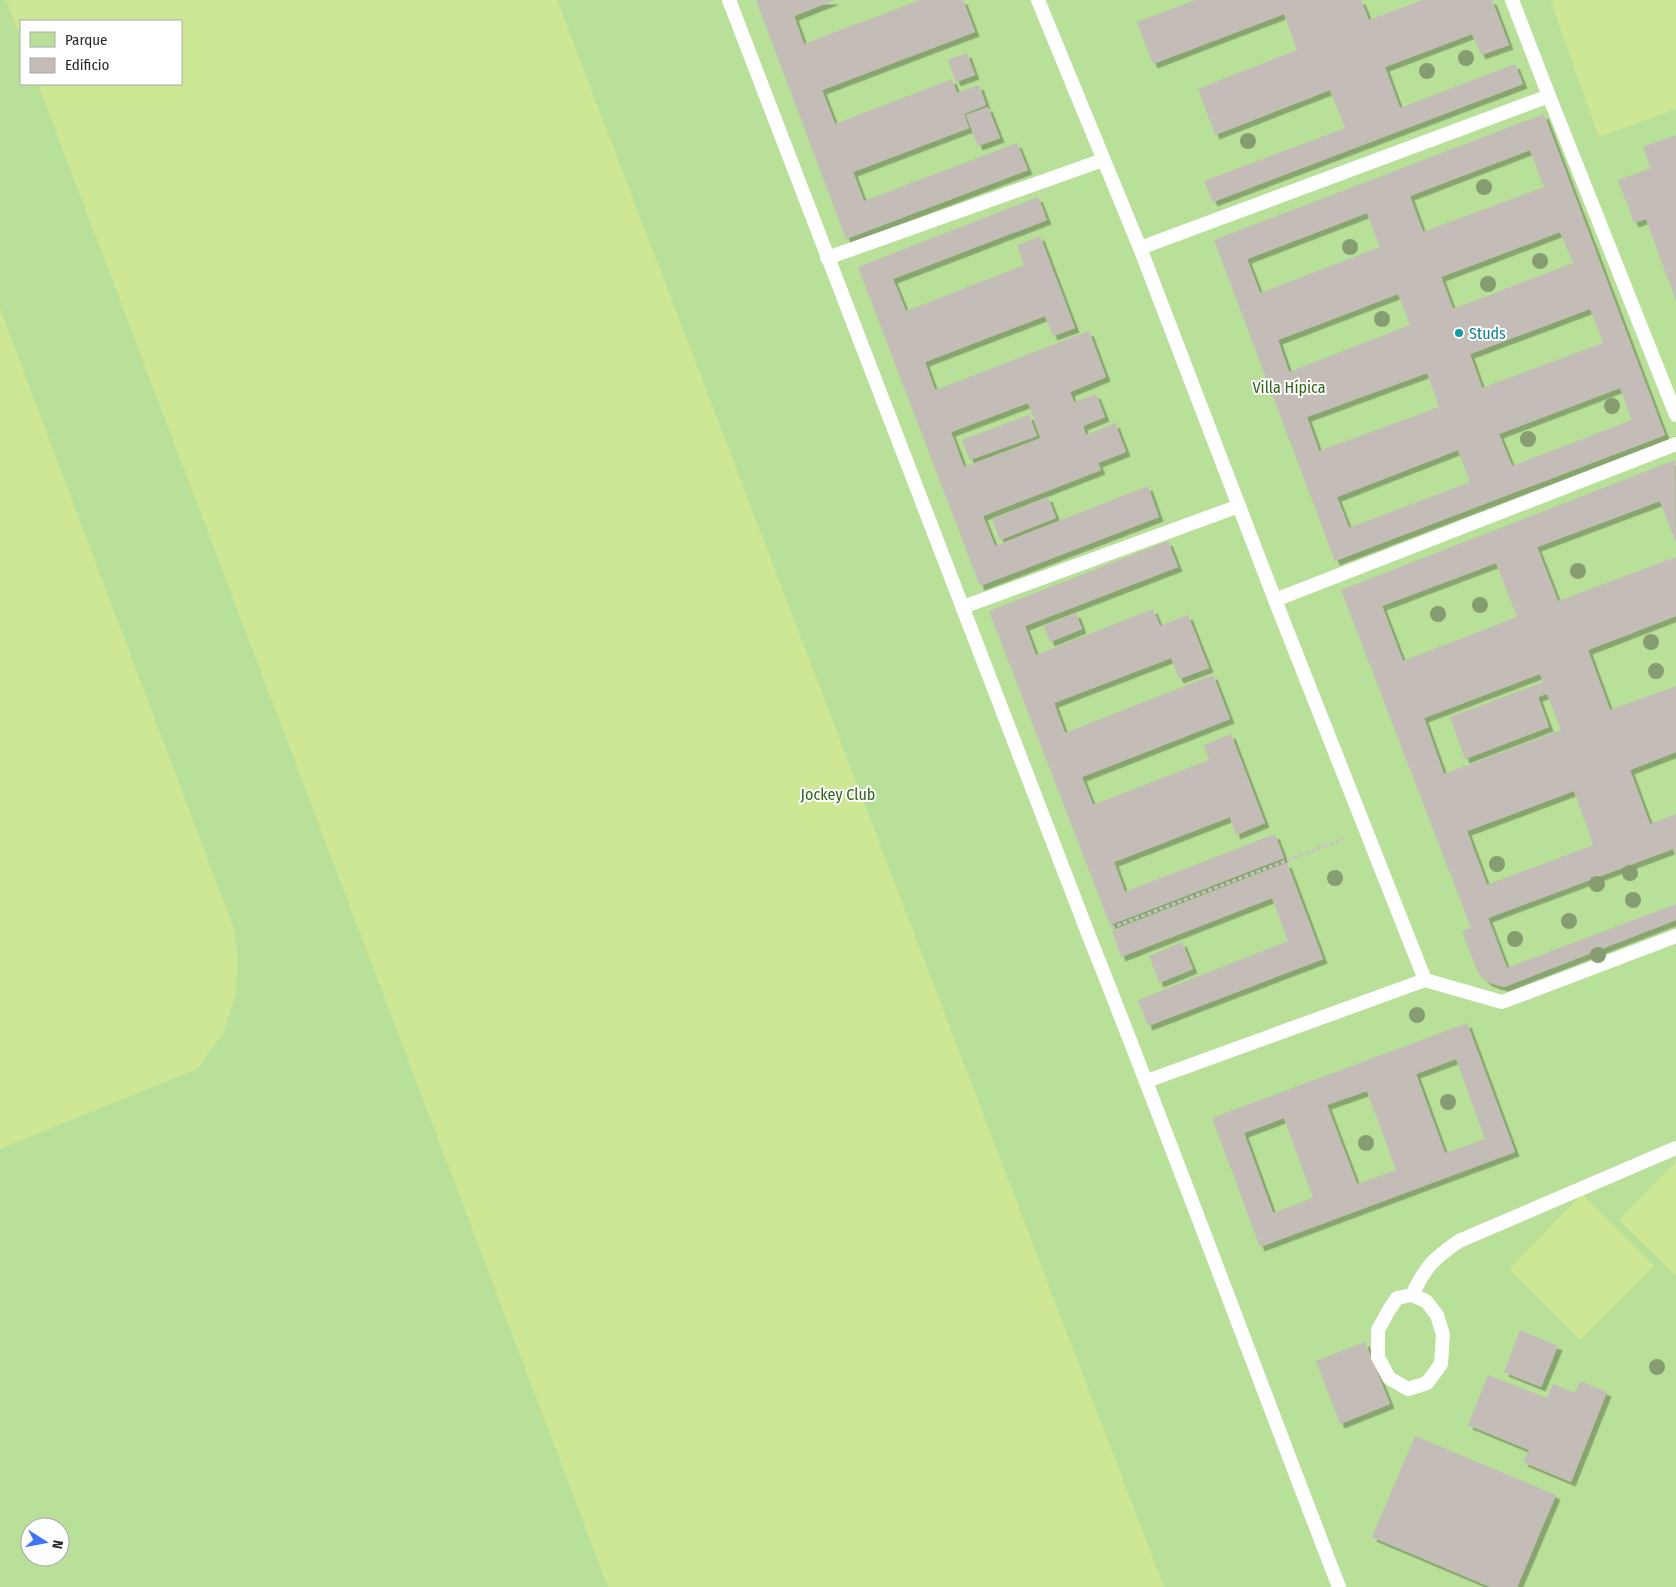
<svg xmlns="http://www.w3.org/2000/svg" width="1676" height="1587" font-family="'Fira Sans Condensed',sans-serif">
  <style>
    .green { fill: #b9e098; fill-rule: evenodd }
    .pitch { fill: #cee794 }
    .building { fill: #c3bcb7; fill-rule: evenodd; filter: url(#shadow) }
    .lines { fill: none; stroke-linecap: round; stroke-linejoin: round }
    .path { stroke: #c3c3c3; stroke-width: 3; stroke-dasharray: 4 2.5; stroke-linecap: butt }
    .lane { stroke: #fff; stroke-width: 14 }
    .tree { fill: #869c71 }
    .culture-dot { fill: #0f9aa8; stroke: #fff; stroke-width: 2 }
    .labels { text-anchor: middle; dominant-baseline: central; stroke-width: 4; stroke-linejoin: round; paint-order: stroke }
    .culture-label { font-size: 16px; fill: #0d838f; stroke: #fff; text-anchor: start }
    .park-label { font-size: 16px; fill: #33631b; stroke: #fff }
  </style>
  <defs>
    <filter id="shadow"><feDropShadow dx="4.5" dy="4.5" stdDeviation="0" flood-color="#0004"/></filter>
  </defs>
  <rect width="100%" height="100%" fill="#ebe2da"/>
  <path class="green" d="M0,0H1676V1587H0ZM21,21H181V84H21ZM30,1527H60V1557H30Z"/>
  <g class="pitch">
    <path d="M6,0H557L1164,1587H608L38,84H181V21H21V39Z"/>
    <path d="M1557,0H1676V109L1599,137L1551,2Z"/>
    <path d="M0,309L234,929L238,961L235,996L224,1032L197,1069L0,1149Z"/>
    <path d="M1676,1162V1276L1619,1220Z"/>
    <path d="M1582,1194L1654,1266L1580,1340L1509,1269Z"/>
  </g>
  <g class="building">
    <path d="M756,0H835L794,16L804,44L920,0H963L975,32L822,90L835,124L952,79L957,93L979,85L986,105L964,114L969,128L853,172L864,201L1017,143L1028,170L846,239Z"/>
    <path d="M1195,0H1361L1369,20L1423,0H1492L1509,45L1481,55L1472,34L1385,67L1400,108L1515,64L1523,84L1213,202L1204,181L1345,128L1330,90L1215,135L1198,89L1297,50L1284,14L1153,64L1137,22Z"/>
    <path d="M967,53L975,75L956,82L948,60Z"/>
    <path d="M988,107L1000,138L978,146L966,115Z"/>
    <path d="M1544,114L1665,435L1335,561L1214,240ZM1530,150L1544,187L1423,232L1410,196ZM1367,213L1380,247L1260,293L1247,259ZM1560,232L1573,263L1453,309L1441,277ZM1398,294L1410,325L1289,372L1278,340ZM1590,309L1603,343L1482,388L1470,354ZM1427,373L1439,407L1319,451L1307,417ZM1620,388L1632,420L1512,466L1499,434ZM1458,450L1470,482L1349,528L1337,497Z"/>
    <path d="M1676,135V301L1646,219L1634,223L1618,180L1651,168L1643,147Z"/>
    <path d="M1038,197L1047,220L893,279L906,311L1024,265L1017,245L1040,236L1075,328L1053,336L1045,316L925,362L935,390L1089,331L1106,377L1070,392L1074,402L1096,394L1105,417L1083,426L1086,435L1115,423L1126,452L1098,463L1101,470L983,516L995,546L1148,486L1159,517L980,586L858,267ZM1028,403L1041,438L964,467L951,432Z"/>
    <path d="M1029,415L1037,436L970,460L962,440Z"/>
    <path d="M1675,460L1676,543L1660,501L1537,547L1558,601L1676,557V616L1588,650L1610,710L1676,686V752L1630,770L1650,824L1676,814V858L1673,849L1488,918L1507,968L1676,904V920L1504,987L1496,985L1488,982L1478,973L1462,931L1471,928L1341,590ZM1496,563L1517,617L1403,661L1382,606ZM1540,674L1543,682L1450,717L1465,759L1549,727L1538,697L1547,694L1561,730L1444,774L1424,718ZM1574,791L1593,845L1487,885L1467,831Z"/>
    <path d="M1048,497L1056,518L1000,540L992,519Z"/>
    <path d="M1168,541L1178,567L1025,626L1036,655L1153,609L1160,626L1188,615L1209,668L1179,679L1171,658L1054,703L1065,733L1213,675L1230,719L1082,777L1093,805L1209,760L1204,745L1231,734L1265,823L1236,835L1230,817L1114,862L1125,892L1275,834L1284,858L1110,925L989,611Z"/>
    <path d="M1076,613L1082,629L1050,642L1044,626Z"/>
    <path d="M1287,863L1323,959L1148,1026L1138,1000L1288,941L1272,898L1121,957L1112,931Z"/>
    <path d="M1182,942L1193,969L1159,983L1149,956Z"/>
    <path d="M1467,1023L1515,1152L1260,1247L1212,1118ZM1456,1059L1485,1139L1445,1153L1416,1074ZM1367,1091L1396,1170L1357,1184L1327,1105ZM1284,1118L1313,1198L1273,1213L1244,1133Z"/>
    <path d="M1520,1330L1558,1346L1541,1387L1504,1372Z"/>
    <path d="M1365,1342L1390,1404L1340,1424L1316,1361Z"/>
    <path d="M1488,1375L1547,1398L1553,1384L1575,1393L1580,1381L1607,1392L1571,1482L1523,1462L1529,1450L1468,1425Z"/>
    <path d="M1415,1436L1556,1495L1517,1587H1490L1372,1537Z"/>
  </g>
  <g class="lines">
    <path class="path" d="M1111,928L1343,839"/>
    <g class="lane">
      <path d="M729,0L1089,936C1175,1152 1255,1370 1339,1587"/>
      <path d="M1038,0L1140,248L1275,600L1425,980"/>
      <path d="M1512,0L1549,96L1676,415"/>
      <path d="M1140,248L1549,96"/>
      <path d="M827,258L1103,160"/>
      <path d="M1275,600L1676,444"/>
      <path d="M963,607L1239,506"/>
      <path d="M1147,1081L1425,980L1502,1002L1676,936"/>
      <path d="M1412,1295C1426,1266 1433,1259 1459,1241L1676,1148"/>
      <path d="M1412,1295L1426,1301L1437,1315L1443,1335L1441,1364L1427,1383L1408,1389L1389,1378L1378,1357V1330L1389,1310L1397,1298Z"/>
    </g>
  </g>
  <g class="tree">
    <circle cx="1466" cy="58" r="8"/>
    <circle cx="1427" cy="71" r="8"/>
    <circle cx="1248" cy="141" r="8"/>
    <circle cx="1484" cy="187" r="8"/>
    <circle cx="1350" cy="247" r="8"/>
    <circle cx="1540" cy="261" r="8"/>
    <circle cx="1488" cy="284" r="8"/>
    <circle cx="1382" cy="319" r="8"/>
    <circle cx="1612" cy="406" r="8"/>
    <circle cx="1528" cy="439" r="8"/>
    <circle cx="1578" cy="571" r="8"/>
    <circle cx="1480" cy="605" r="8"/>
    <circle cx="1438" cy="614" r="8"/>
    <circle cx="1651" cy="642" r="8"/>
    <circle cx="1656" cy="671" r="8"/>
    <circle cx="1497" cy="864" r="8"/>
    <circle cx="1630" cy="873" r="8"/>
    <circle cx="1335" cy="878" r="8"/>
    <circle cx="1597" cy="884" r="8"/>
    <circle cx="1633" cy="900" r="8"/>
    <circle cx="1569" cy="921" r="8"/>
    <circle cx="1515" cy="939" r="8"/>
    <circle cx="1598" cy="955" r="8"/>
    <circle cx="1417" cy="1015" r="8"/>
    <circle cx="1448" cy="1102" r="8"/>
    <circle cx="1366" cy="1143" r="8"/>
    <circle cx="1657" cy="1367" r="8"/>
  </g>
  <circle class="culture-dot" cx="1459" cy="333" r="5"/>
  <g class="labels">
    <g class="culture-label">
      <text x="1469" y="333">Studs</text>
    </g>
    <g class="park-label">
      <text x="1289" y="387">Villa Hípica</text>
      <text x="838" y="794">Jockey Club</text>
    </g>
  </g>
  <rect x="20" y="20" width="162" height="65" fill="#ffffff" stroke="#a9a9a9"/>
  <rect x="30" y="32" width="25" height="15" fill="#b9e098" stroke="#a9a9a9"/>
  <text x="65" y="45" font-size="15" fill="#292929">Parque</text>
  <rect x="30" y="58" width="25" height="15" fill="#c3bcb7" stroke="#a9a9a9"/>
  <text x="65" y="70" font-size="15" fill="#292929">Edificio</text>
  <g transform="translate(45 1542) rotate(101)"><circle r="24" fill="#ffffff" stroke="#a9a9a9"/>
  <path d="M0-4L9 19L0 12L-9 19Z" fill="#3e76f4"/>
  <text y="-8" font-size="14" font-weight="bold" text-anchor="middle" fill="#292929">N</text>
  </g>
</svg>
